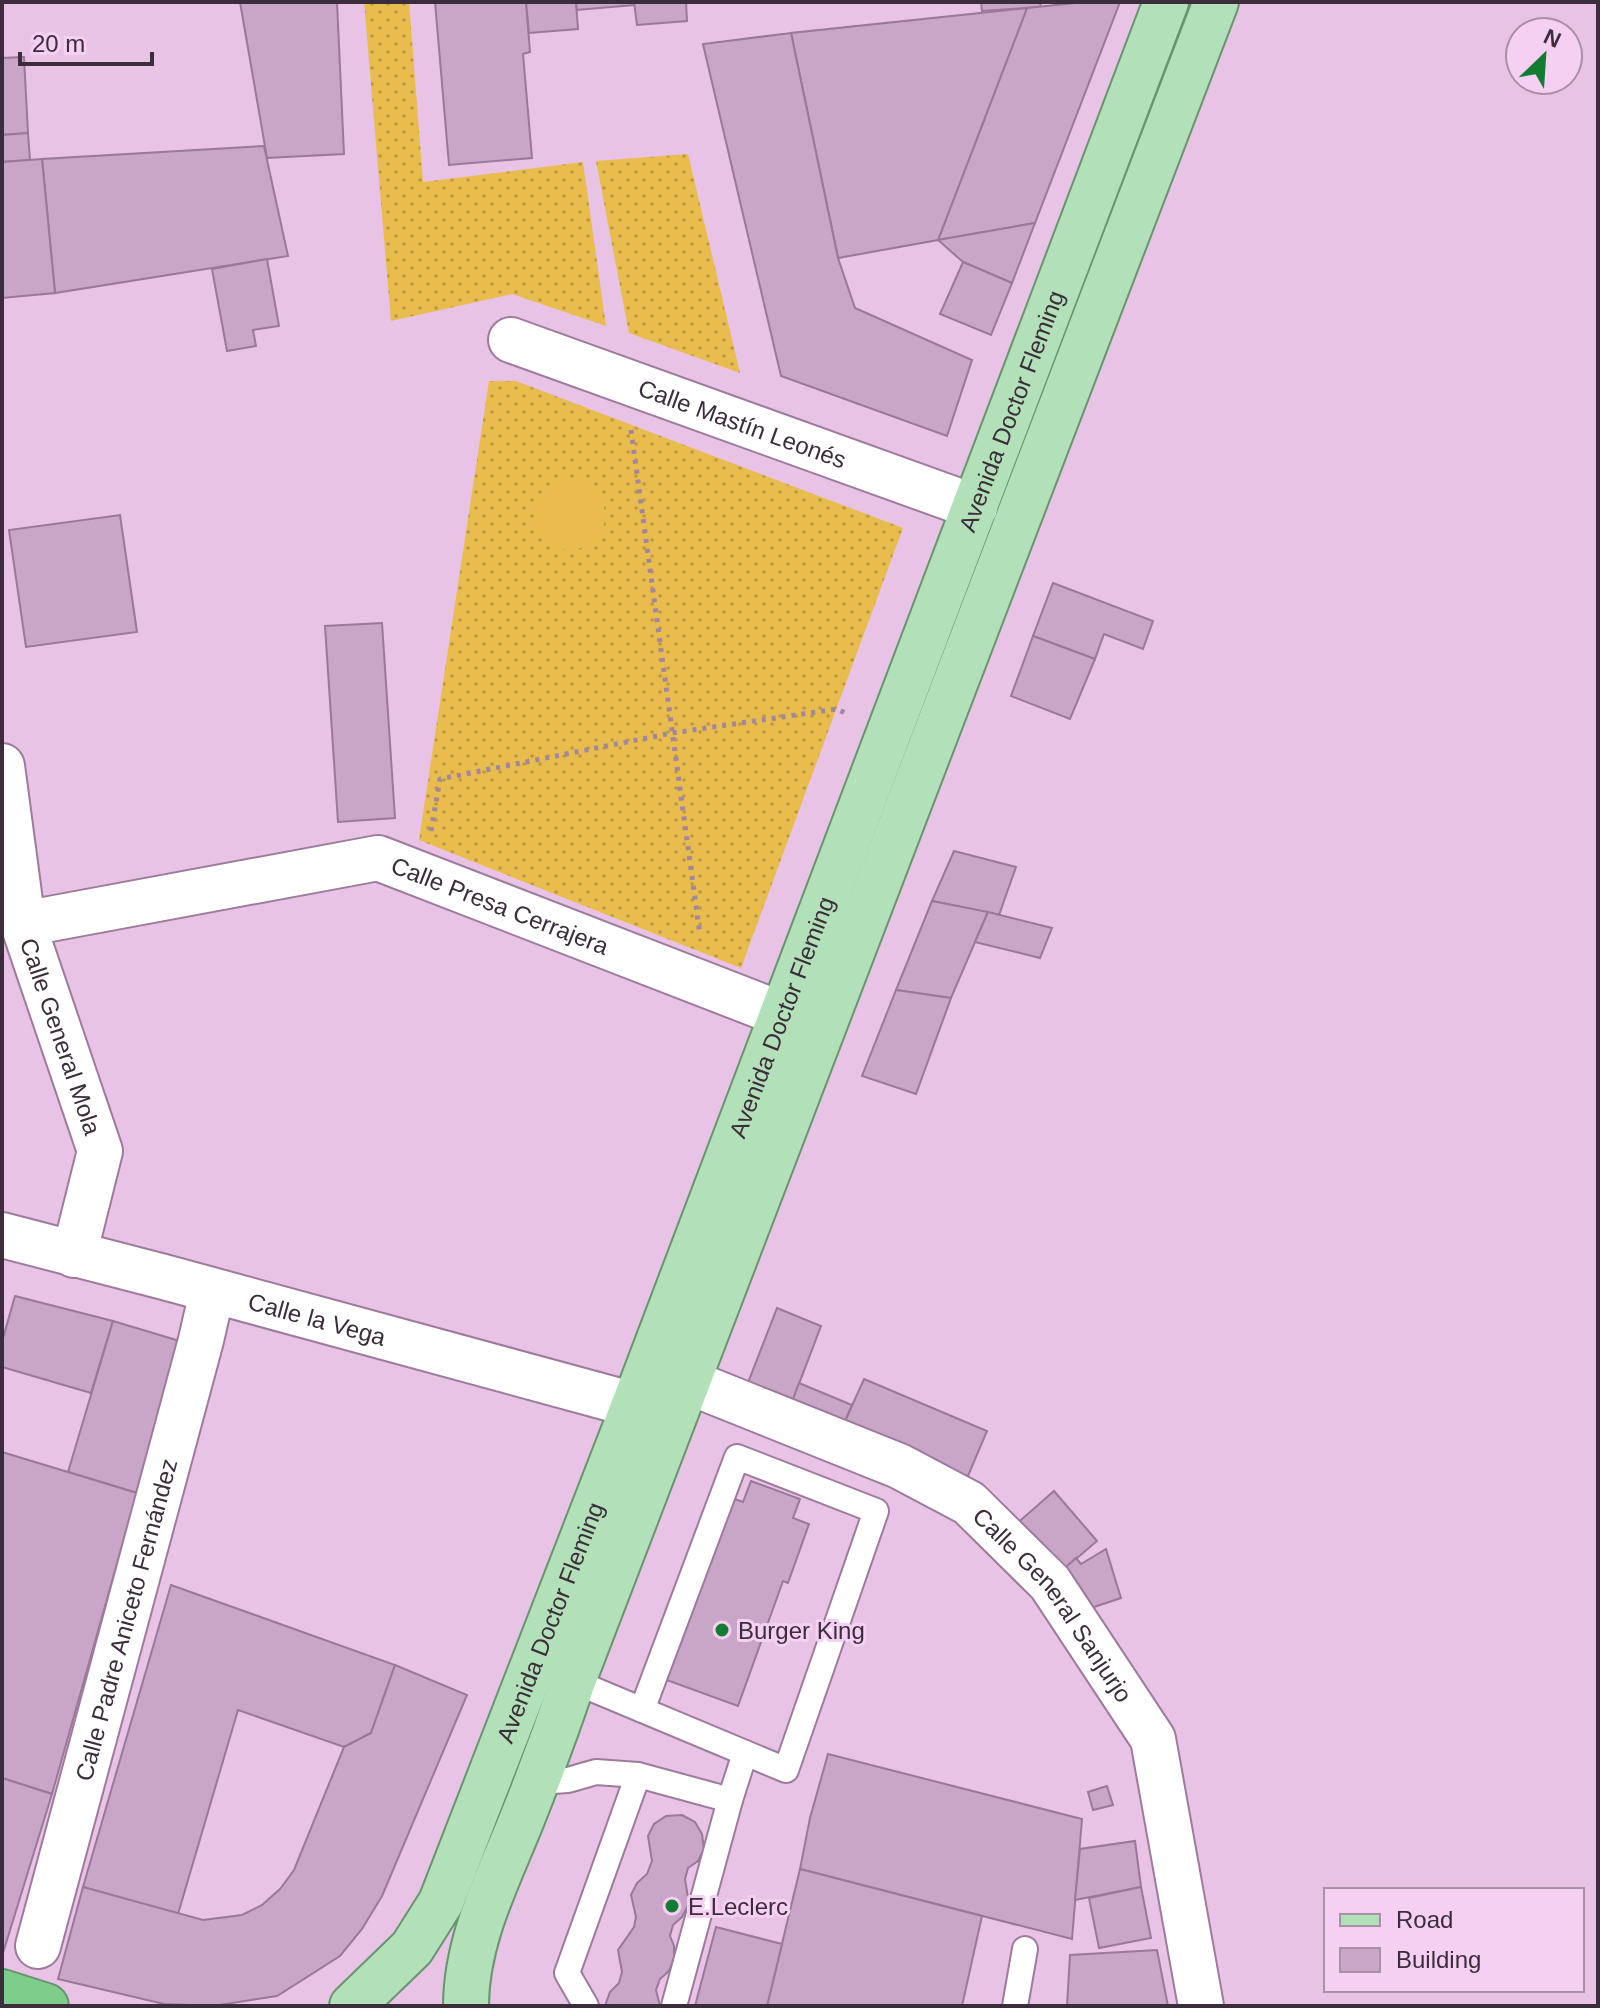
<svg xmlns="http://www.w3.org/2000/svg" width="1600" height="2008" font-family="Arial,sans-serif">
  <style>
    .grass { fill: url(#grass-dots) }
    .pitch { fill: #e8bd4e }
    .building { fill: #c9a5c8; stroke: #9a7899; stroke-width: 2 }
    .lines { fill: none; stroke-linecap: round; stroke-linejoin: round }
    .lane-casing { stroke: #9d7b9c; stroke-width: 28 }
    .street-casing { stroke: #9d7b9c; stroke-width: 48 }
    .primary-casing { stroke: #67956e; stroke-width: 48 }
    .highway-casing { stroke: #67956e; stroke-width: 48 }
    .path { stroke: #a186a0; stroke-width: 5; stroke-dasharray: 4 6; stroke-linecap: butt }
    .lane { stroke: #fff; stroke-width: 24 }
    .street { stroke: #fff; stroke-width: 44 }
    .primary { stroke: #b2e1b9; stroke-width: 44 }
    .highway { stroke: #7fcd8a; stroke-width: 44 }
    .poi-dot { fill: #127d32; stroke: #f5d0f3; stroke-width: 3 }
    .labels { text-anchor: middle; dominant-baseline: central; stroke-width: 6; stroke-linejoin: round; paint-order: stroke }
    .street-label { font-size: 24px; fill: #3b2d3b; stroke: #f5d0f3 }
    .poi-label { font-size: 24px; fill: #3b2d3b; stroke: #f5d0f3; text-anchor: start }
  </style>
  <defs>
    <pattern id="grass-dots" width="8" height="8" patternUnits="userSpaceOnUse" patternTransform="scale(2)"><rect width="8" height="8" fill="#e8bd4e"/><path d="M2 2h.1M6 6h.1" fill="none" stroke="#bd9a42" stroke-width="1.8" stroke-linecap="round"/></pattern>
  </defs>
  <rect width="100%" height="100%" fill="#e8c3e6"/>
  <g class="grass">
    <path d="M364,2H409L423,182L583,162L606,326L512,294L391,321Z"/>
    <path d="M688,154L740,373L629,333L596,161Z"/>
    <path d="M489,381H516L903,528L741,968L419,840Z"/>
  </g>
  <circle class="pitch" cx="570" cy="515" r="35"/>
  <g class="building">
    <path d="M240,2H337L344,154L267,158Z"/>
    <path d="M435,2H526L530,52L523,54L532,158L449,165Z"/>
    <path d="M526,2H576L578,29L529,33Z"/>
    <path d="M576,2H634V5L577,10Z"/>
    <path d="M634,2H686L687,21L637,25Z"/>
    <path d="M981,2H1041L1040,7L982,11Z"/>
    <path d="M1085,2H1120L1035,223L938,240L1027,8Z"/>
    <path d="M1027,8L938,240L838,258L791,33Z"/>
    <path d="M791,33L838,258L855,308L972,360L947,436L781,376L703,44Z"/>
    <path d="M24,57L28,133L2,135V58Z"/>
    <path d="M28,133L30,160L2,162V135Z"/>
    <path d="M264,146L288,256L55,293L42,159Z"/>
    <path d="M42,159L55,293L2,298V162Z"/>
    <path d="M1035,223L1012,283L963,262L938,240Z"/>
    <path d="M267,259L279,326L253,330L256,346L227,351L212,269Z"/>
    <path d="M963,262L1012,283L991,335L940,314Z"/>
    <path d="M120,515L137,632L26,647L9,530Z"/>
    <path d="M1053,583L1153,621L1143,649L1104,634L1095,659L1033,636Z"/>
    <path d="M382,623L395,818L338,822L325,626Z"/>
    <path d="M1033,636L1095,659L1070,719L1011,696Z"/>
    <path d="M954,851L1016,867L999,915L932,901Z"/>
    <path d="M932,901L988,912L951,998L896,990Z"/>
    <path d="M988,912L1052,928L1040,958L975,942Z"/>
    <path d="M896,990L951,998L916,1094L862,1076Z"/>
    <path d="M15,1296L113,1321L91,1393L2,1367V1342Z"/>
    <path d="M777,1308L821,1326L789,1410L744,1393Z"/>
    <path d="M113,1321L183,1342L137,1493L68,1472Z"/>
    <path d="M864,1379L987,1431L965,1483L841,1430Z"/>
    <path d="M799,1383L852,1405L841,1430L789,1410Z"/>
    <path d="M2,1452L137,1493L52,1794L2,1778Z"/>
    <path d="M751,1481L800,1499L793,1518L809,1524L788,1583L783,1581L738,1706L661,1678L729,1497L743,1502Z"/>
    <path d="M1054,1491L1097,1541L1056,1576L1014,1526Z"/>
    <path d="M1106,1549L1121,1598L1082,1611L1056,1576L1076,1558L1081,1564Z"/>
    <path d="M171,1585L395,1665L371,1733L344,1747L238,1710L178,1914L83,1887Z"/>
    <path d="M395,1665L467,1695L382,1896L362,1929L340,1956L277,1996L213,2006L164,2004L58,1979L83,1887L203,1920L242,1915L262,1905L280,1889L294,1870L344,1747L371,1733Z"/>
    <path d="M828,1754L1082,1819L1072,1939L800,1869L810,1818Z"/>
    <path d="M2,1778L52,1794L3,1953H2Z"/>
    <path d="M1107,1786L1113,1805L1093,1810L1088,1792Z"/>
    <path d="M682,1815L695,1822L702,1834L704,1849L698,1861L688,1868L685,1879L689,1904L682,1917L673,1925L670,1936L674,1946V1959L669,1971L660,1979L656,1990L660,2006H605L610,1992L619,1983L622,1972L618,1950L634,1927L636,1917L631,1895L637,1883L647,1874L652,1861L648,1836L654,1824L666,1816Z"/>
    <path d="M1135,1841L1141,1887L1075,1900L1080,1849Z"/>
    <path d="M800,1869L982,1916L962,2006H767Z"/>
    <path d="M1141,1887L1151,1938L1099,1948L1089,1898Z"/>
    <path d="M716,1927L782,1944L767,2006H695Z"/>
    <path d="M1157,1950L1168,2006H1067L1070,1955Z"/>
  </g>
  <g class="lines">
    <g class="lane-casing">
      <g id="lane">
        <path d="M573,1681L786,1770L876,1511L737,1457L642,1710"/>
        <path d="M638,1775L730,1800L674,2006"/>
        <path d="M537,1782L568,1780L596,1772L638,1775L567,1973L586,2006"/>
        <path d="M730,1800L745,1753"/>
        <path d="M1015,2006L1025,1949"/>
      </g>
    </g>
    <g class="street-casing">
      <g id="street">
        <path id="s1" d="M511,340L975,507"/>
        <path id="s2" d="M2,766L23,924L100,1151L74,1255"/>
        <path id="s3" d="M23,924L378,858L781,1014"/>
        <path id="s4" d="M2,1235L164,1277L634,1405"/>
        <path id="s5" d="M689,1382L899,1466L969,1503L1050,1583L1153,1739L1201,2006"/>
        <path id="s6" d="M38,1946L201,1340L212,1292"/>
      </g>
    </g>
    <g class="primary-casing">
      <g id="primary">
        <path id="s7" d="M352,2006L412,1948L441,1902L634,1405L1166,2"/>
        <path d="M466,2006C466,1940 498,1879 522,1819C540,1774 557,1728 573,1681L1216,2"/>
      </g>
    </g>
    <g class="highway-casing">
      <path id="highway" d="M2,1992L46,2006"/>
    </g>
    <g class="path">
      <path d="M631,430L700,935"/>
      <path d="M431,831L440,779L672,733L837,709L847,714"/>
    </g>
    <use href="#lane" class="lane"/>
    <use href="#street" class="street"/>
    <use href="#primary" class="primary"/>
    <use href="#highway" class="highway"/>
  </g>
  <g class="poi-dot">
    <circle cx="722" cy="1630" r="8"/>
    <circle cx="672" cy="1906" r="8"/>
  </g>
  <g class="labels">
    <g class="street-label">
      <text stroke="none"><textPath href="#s7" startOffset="1734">Avenida Doctor Fleming</textPath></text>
      <text stroke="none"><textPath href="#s1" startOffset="246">Calle Mastín Leonés</textPath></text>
      <text stroke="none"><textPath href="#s3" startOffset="492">Calle Presa Cerrajera</textPath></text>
      <text stroke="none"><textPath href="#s7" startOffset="1086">Avenida Doctor Fleming</textPath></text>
      <text stroke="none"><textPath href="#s2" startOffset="278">Calle General Mola</textPath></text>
      <text stroke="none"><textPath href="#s4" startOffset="326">Calle la Vega</textPath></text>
      <text stroke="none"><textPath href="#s5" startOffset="438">Calle General Sanjurjo</textPath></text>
      <text stroke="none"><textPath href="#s6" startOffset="338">Calle Padre Aniceto Fernández</textPath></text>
      <text stroke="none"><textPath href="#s7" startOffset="438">Avenida Doctor Fleming</textPath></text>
    </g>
    <g class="poi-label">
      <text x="738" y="1630">Burger King</text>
      <text x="688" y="1906">E.Leclerc</text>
    </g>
  </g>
  <rect width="1600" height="2008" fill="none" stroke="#3b2d3b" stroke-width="8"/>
  <rect x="1324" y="1888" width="260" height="104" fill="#f5d0f3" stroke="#ab8fa9" stroke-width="2"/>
  <rect x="1340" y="1914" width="40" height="12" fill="#b2e1b9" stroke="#ab8fa9" stroke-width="2"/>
  <text x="1396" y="1928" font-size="24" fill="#3b2d3b">Road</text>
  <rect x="1340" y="1948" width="40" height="24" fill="#c9a5c8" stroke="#ab8fa9" stroke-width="2"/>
  <text x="1396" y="1968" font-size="24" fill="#3b2d3b">Building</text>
  <g transform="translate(1544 56) rotate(25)"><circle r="38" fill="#f5d0f3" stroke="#ab8fa9" stroke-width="2"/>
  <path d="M0-6L14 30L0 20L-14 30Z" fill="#127d32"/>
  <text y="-12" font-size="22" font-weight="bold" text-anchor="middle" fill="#3b2d3b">N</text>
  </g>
  <path d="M20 52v12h132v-12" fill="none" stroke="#3b2d3b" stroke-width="4"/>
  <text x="32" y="52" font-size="24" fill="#3b2d3b" stroke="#f5d0f3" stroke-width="6" paint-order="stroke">20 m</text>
</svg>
